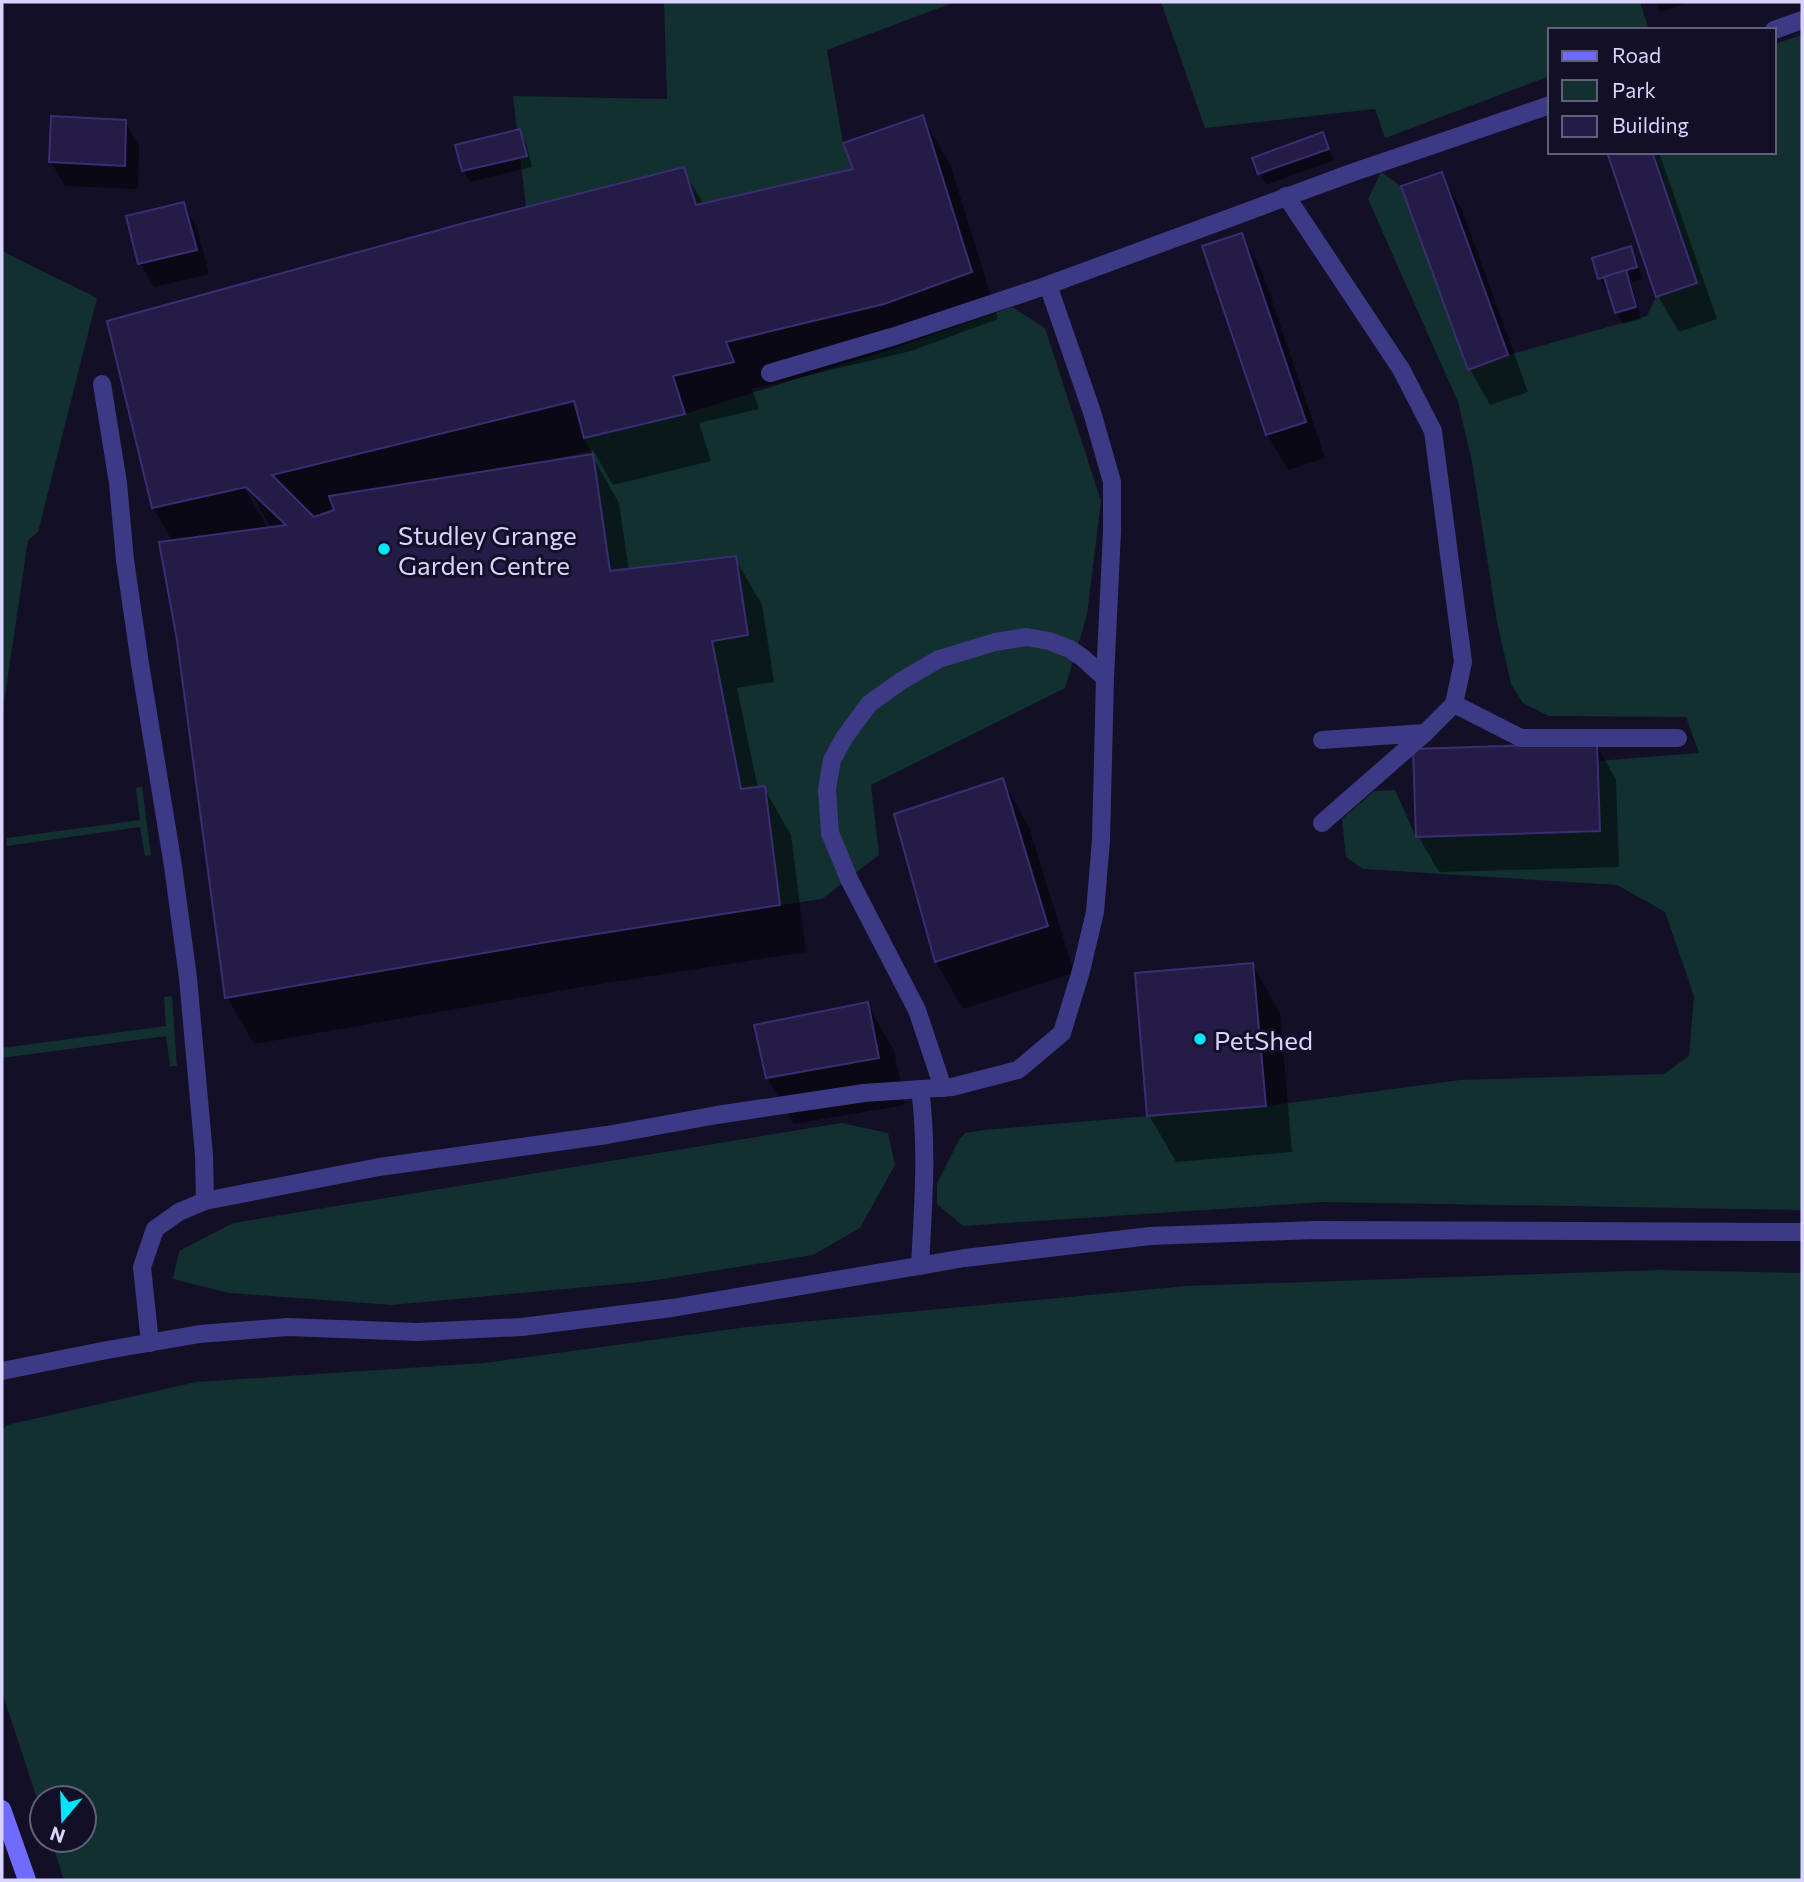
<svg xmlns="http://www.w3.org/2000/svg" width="1804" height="1882" font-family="Commissioner,sans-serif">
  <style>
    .green { fill: #12302f }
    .shadow { fill: #0007; fill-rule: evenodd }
    .building { fill: #241b47; stroke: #3b2d73; stroke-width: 2 }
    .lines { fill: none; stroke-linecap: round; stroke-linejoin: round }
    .lane { stroke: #3d3a85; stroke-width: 18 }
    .street { stroke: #3d3a85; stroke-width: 18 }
    .secondary { stroke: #6f6bff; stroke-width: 18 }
    .poi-dot { fill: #00e5ff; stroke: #130f26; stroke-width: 2.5 }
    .labels { text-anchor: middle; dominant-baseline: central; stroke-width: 6; stroke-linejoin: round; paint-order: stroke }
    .poi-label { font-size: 26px; fill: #d9d4ff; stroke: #130f26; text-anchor: start }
  </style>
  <rect width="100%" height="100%" fill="#130f26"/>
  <g class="green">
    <path d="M664,2H955L827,50L843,143L853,169L696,205L683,167L526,207L513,96L667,99Z"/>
    <path d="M1161,2H1640L1649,30H1550V76L1385,138L1375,109L1205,128Z"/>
    <path d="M1802,35V1210L1323,1202L963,1226L937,1204V1184L959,1140L965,1133L984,1130L1266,1106L1460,1080L1664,1074L1689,1056L1694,996L1665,912L1617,885L1363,869L1346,857L1342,819L1374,791L1395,790L1416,837L1597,761L1699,753L1686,717L1549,716L1523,703L1511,684L1497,622L1472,462L1458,402L1368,199L1381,172L1401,186L1468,370L1508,355L1647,316L1656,297L1697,282L1652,152H1774V44Z"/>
    <path d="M2,251L97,298L38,532L28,540L2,716Z"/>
    <path d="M1012,307L1045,328L1101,501L1087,615L1065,688L871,785L879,855L822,899L780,905L765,786L741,789L712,641L748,634L736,557L610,571L593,454L584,438L685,414L892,349Z"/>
    <path d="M142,787L151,855L145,856L140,827L7,846V838L140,820L136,788Z"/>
    <path d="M172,996L177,1066H170L166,1036L2,1058V1048L166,1026L164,997Z"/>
    <path d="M841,1123L888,1133L895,1165L860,1228L813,1255L650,1281L392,1305L229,1293L173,1279L179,1251L233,1223Z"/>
    <path d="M1660,1270L1802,1273V1880H64L51,1840H84V1798H42V1814L2,1692V1431L7,1425L196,1382L484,1363L747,1327L1186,1286Z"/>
  </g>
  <g class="shadow">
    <path d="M1655,2H1689L1661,12Z"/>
    <path d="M922,117L950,164L998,319L911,351L752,389L759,409L699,423L711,461L613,485L593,450L555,459L556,462L592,456L619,503L629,571L735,558L762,605L774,682L737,688L758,789L764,788L791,835L806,952L587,986L254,1044L227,997L173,542L153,507L683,169L704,205L856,170ZM243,479L272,529H268L240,480Z"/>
    <path d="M125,121L139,146L138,189L65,186L51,162Z"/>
    <path d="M519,131L526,143L532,167L470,182L464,171Z"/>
    <path d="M1322,134L1334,160L1266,185L1254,159Z"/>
    <path d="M1609,152H1659L1717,319L1679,332L1658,296Z"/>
    <path d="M1441,174L1462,210L1528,392L1490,405L1470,369Z"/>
    <path d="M184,204L197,228L209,274L154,287L140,263Z"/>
    <path d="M1241,235L1262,271L1325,458L1288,470L1267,434Z"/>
    <path d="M1630,248L1637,260L1642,279L1631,282L1641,319L1623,324L1616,313L1609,289L1606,290L1600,278L1594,259Z"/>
    <path d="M1596,744L1616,780L1619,867L1439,872L1418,836Z"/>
    <path d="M1002,780L1029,827L1074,973L963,1009L936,962L896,815Z"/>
    <path d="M1252,965L1280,1012L1292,1152L1176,1162L1149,1115Z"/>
    <path d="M867,1004L894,1051L905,1105L794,1124L767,1077Z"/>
  </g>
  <g class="building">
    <path d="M923,115L972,272L884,304L726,342L734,362L673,376L685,414L584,438L574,401L272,475L314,517L334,510L329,496L593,454L610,571L736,556L748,635L712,641L741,789L765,786L780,905L559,940L225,998L177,640L159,542L286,525L246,487L152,508L107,321L468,222L684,167L696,205L853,169L843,143Z"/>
    <path d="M51,116L126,120L125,166L49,162Z"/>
    <path d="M520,129L527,156L462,171L455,145Z"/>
    <path d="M1323,132L1329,149L1258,174L1252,158Z"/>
    <path d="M1607,152H1652L1697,283L1656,297Z"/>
    <path d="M1442,172L1508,355L1468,370L1401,186Z"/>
    <path d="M184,202L197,250L138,264L126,216Z"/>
    <path d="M1242,233L1306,422L1266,435L1202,246Z"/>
    <path d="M1631,246L1637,267L1598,279L1592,258Z"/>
    <path d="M1626,270L1636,307L1615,313L1604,277Z"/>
    <path d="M1597,743L1600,831L1416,837L1413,749Z"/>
    <path d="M1003,778L1048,926L935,962L894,814Z"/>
    <path d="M1253,963L1266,1106L1147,1116L1135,973Z"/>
    <path d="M868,1002L879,1058L766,1078L754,1025Z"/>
  </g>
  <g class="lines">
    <g class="lane">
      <path d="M1774,30L1802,20"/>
      <path d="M1286,196L1401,369L1433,431L1463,662L1454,704L1425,733L1322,823"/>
      <path d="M770,373L895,336L1048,285L1354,172L1550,105"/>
      <path d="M102,384L118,483L125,560L140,664L173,866L188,978L204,1155L205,1201"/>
      <path d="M1454,704L1521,738H1678"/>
      <path d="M1322,740L1425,733"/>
      <path d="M943,1088L917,1010L849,879L830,833L827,789L832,760L844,738L869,704L901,681L939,659L995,642L1027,637L1049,641L1070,649L1083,658L1105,678"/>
      <path d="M965,1258L1150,1236L1315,1230L1802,1232"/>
      <path d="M920,1266C923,1207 928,1148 920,1089"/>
      <path d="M150,1343L142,1267L155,1229L179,1212L205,1201L379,1167L607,1135L717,1115L864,1093L952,1087L1018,1070L1062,1033L1081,971L1095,912L1101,840L1105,678L1112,532V482L1092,412L1048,285"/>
    </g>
    <path class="street" d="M2,1371L107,1350L200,1334L287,1327L417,1332L522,1327L672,1308L965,1258"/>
    <path class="secondary" d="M2,1809L27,1880"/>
  </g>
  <g class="poi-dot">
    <circle cx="384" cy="549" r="7"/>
    <circle cx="1200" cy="1039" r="7"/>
  </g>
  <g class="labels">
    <g class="poi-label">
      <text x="398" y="534">Studley Grange<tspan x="398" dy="30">Garden Centre</tspan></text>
      <text x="1214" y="1039">PetShed</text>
    </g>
  </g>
  <rect width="1804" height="1882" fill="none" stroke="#d9d4ff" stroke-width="7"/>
  <rect x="1548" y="28" width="228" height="126" fill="#130f26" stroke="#625e7d" stroke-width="2"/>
  <rect x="1562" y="51" width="35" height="10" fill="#6f6bff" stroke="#625e7d" stroke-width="2"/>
  <text x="1612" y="63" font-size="21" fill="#d9d4ff">Road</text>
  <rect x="1562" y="80" width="35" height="21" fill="#12302f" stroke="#625e7d" stroke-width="2"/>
  <text x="1612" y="98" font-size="21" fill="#d9d4ff">Park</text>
  <rect x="1562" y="116" width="35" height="21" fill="#241b47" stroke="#625e7d" stroke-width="2"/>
  <text x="1612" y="133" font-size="21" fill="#d9d4ff">Building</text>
  <g transform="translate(63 1819) rotate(199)"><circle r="33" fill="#130f26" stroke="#625e7d" stroke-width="2"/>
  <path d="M0-5L12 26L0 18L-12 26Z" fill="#00e5ff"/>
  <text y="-10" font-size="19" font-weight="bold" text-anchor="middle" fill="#d9d4ff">N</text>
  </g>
</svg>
